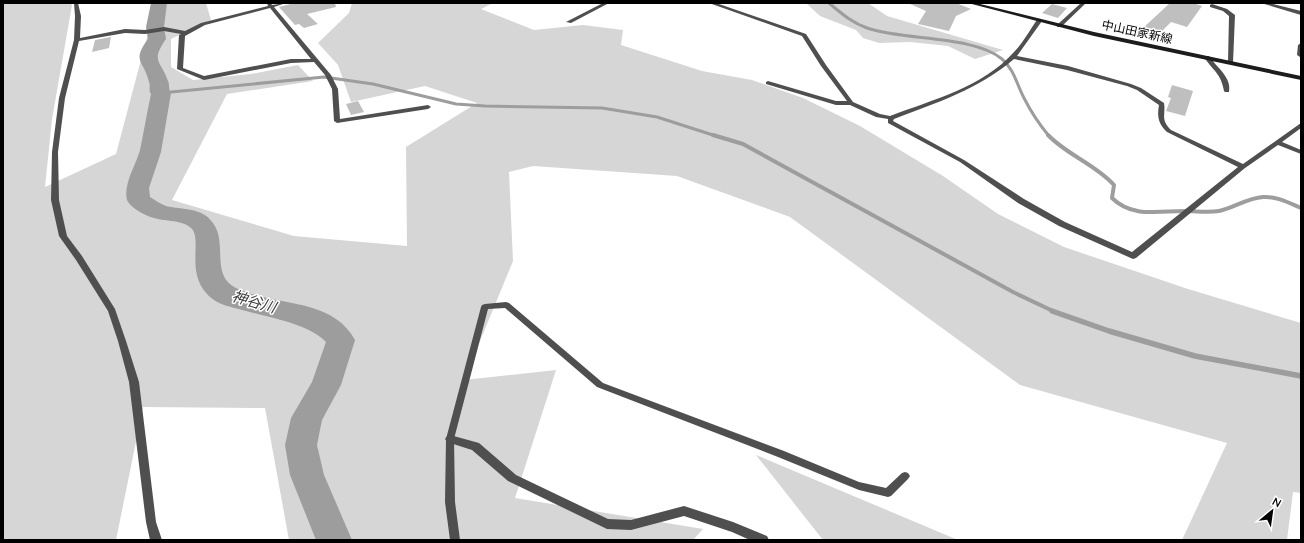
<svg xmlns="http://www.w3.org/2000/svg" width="1304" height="543" font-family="'Nunito Sans','Noto Sans JP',sans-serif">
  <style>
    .green { fill: #d6d6d6 }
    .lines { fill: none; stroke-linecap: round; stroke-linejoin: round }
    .stream-far2 { stroke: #9d9d9d; stroke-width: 3 }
    .stream-far1 { stroke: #9d9d9d; stroke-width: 4 }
    .stream { stroke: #9d9d9d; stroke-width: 5.5 }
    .river { fill: #9d9d9d; fill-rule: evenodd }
    .building { fill: #bfbfbf }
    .service { fill: #4f4f4f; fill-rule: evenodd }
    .minor { fill: #4f4f4f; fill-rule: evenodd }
    .secondary { fill: #1c1c1c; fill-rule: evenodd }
    .labels { text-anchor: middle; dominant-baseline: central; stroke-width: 3; stroke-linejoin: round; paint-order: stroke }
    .far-street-label { font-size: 12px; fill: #000; stroke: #fff }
    .water-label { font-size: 15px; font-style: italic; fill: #3e3e3e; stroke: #fff }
  </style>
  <rect width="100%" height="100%" fill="#fff"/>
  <g class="green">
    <path d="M3,3H70L72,5L52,119L45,187L116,154L156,3H206L211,20L171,39V67L193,80L251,74L298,65L313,81L227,94L172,200L294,236L407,246L406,147L477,103L425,86L351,102L338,65L318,43L349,13L352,3H493L481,9L534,30L583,25L623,30L621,45L702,71L752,80L803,98L860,126L943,176L998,214L1064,247L1188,289L1301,323V493L1293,492L1287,540H1182L1227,443L1020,385L790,217L677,176L533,166L509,172L513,261L464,380L556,370L515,498L703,529L693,540H289L265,408L143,407L116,540H3Z"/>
    <path d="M806,3H868L887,16L1003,50L975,59L948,46L910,42L879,43L863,38L856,30L820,16Z"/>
    <path d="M756,455L958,540H823Z"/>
  </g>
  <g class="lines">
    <g class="stream-far2">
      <path d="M829,3C841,13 852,23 867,28C904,41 973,35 1002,59C1014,69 1017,85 1024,98C1031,112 1039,124 1049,136"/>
      <path d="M161,93L324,77L373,84L456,104L485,106L602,108L657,117L716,136"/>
    </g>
    <g class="stream-far1">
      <path d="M713,135L743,144L1013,292L1055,312"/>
      <path d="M1048,135C1067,155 1095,164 1114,185L1112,198C1132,218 1159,211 1185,211C1196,211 1208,213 1219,211C1234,208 1247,198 1263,197C1276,196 1289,203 1301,208"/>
    </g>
    <path class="stream" d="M1052,311L1109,331L1195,356L1301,376"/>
    <path class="river" d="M151,3H167L164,27L166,39C150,62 161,60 168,81C170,85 168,89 171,93L161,152L149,188L150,197C155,200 161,204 166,206C183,210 202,207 213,223C228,243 210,275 236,288C274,307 332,297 355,340L341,385L322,420L317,445L324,475L352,540H316L290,475L285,445L291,418L312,382L326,342C308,323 265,317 239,309C231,307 221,305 214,300C182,277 204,240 191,228C182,219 161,222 148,216C141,213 130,207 127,200C123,184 136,165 140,150C144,131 147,112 151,94C148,90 151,86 149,82C144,60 131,62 148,39L146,27Z"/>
  </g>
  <g class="building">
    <path d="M294,3H335L336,7L307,14L318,24L304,28L299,24L295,25L279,7Z"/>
    <path d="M908,3H956L971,9L956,16L949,31L918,24L926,11Z"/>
    <path d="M1170,3H1193L1202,6L1187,27L1171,22L1160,33L1143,28Z"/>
    <path d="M1052,4L1067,8L1058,18L1042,13Z"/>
    <path d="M111,37L109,48L92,52L95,40Z"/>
    <path d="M1172,85L1193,91L1185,116L1166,111L1171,98L1168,97Z"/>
    <path d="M358,101L364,112L351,115L346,104Z"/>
  </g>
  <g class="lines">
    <path class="service" d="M506,302L509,303L603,383L784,451L859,482L886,488L902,473L905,472L908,473L910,476L908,479L891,496L888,497L859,490L778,457L597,387L505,308L488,309L454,439L455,502L460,540H450L445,502L446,439L481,307L482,305L485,304Z"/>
    <g class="minor">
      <path d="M74,3H78L81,16L80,38L125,29L145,30L164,27L185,31L201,23L268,6L267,3H271L272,5L286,3L274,7L331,75L338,89L340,119L428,105L431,107L428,109L337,123L334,121L332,89L325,75L314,62L291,63L204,80L177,69L179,35L181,34L164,31L145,34L125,33L79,41L65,98L58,152L59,200L67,236L82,256L115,309L126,341L139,382L156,522L162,540H150L146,522L129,382L118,341L108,311L76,260L59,236L51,200L52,152L59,98L74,40L75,16ZM270,8L311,59H291L204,76L183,68L185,36L205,25Z"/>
      <path d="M603,3H609L571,23L566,22Z"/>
      <path d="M709,3H716L806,34L826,65L853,102L880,114L890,116C932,100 983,87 1014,52C1023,43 1029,31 1037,20H1041L1042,21L1017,56L1068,66L1131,84L1141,88L1164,103C1166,114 1160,120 1171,130L1243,164L1301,123V128L1282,142L1301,150V154L1278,145L1245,168L1136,258L1133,259L1059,226L1018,203L960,162L888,123V119L876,117L850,105H836L766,84V82L768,81L836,101H847L821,66L802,36ZM1014,59L1067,70L1127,86L1137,90L1159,105C1157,116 1158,124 1167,132L1238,167L1132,252L1065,222L1024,199L964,160L893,121L894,119C936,103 979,89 1014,59Z"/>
      <path d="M1081,3H1086L1061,27H1057V25Z"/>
      <path d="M1261,3H1269L1301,11V15Z"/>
      <path d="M1212,4L1227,9L1235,15L1233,63L1228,62L1229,16L1223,11L1210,7V5Z"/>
      <path d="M1301,43V56L1300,57L1297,55L1298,45Z"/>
      <path d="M1205,56H1209C1216,67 1232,77 1229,92H1225L1224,91C1221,73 1213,71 1204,57Z"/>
      <path d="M450,435L479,443L516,475L608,519L631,520L684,506L733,522L767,536L769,540H750L732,532L684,516L631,530L607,529L508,481L472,450L447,442L445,439L447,436Z"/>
    </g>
    <path class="secondary" d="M968,3H976L1094,32L1301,76V80L1094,36Z"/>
  </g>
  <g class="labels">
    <g class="far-street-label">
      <text transform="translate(1137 32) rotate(12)">中山田家新線</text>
    </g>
    <g class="water-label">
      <text transform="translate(254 302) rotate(16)">神谷川</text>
    </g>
  </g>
  <rect width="1304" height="543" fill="none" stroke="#000000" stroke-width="8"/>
  <g transform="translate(1272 511) rotate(29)" stroke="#ffffff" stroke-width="3" paint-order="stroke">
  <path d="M0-3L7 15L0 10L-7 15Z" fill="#000000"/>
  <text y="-6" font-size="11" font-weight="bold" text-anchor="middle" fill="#000000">N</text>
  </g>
</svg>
